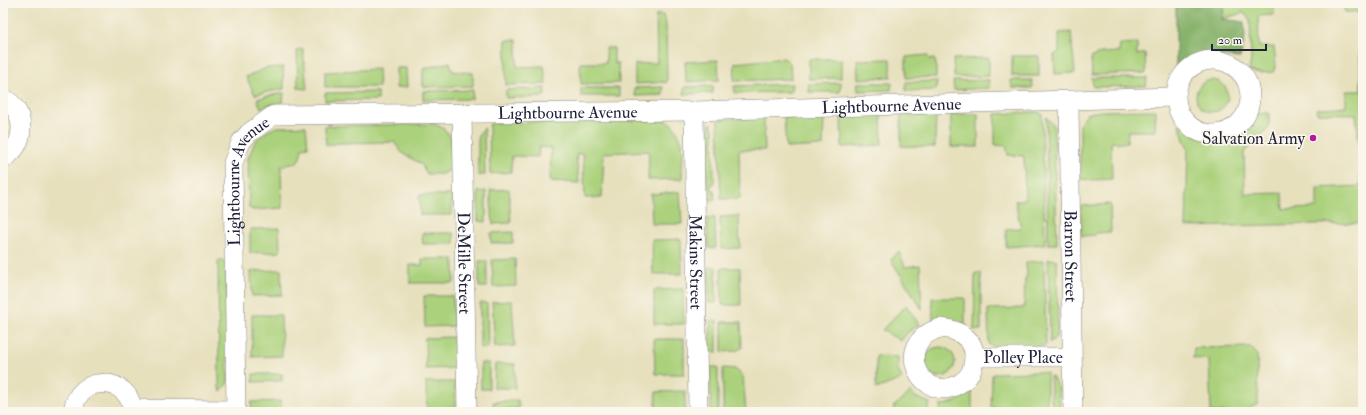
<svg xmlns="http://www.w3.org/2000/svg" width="1366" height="415" font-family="'IM FELL Double Pica',serif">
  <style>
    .green { fill: #abd17c; stroke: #667a5c }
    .forest { fill: #88b36c; stroke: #556a54 }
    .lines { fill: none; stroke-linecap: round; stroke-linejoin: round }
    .street-casing { stroke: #84817c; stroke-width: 20 }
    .street { stroke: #fff; stroke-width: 19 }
    .poi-dot { fill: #b5179e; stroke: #fbf7ec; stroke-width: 1.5 }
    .labels { text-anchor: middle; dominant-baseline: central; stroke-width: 3.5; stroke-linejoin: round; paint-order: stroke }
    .street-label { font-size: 17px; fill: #22223b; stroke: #fbf7ec }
    .poi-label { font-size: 17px; fill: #22223b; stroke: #fbf7ec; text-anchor: end }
  </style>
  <rect width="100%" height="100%" fill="#fbf7ec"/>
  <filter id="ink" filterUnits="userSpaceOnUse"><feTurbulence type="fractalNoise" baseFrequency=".025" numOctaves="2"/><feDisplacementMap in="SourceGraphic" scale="8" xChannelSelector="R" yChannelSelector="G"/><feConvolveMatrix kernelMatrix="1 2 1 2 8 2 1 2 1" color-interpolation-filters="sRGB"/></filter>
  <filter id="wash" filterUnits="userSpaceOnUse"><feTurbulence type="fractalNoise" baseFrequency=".012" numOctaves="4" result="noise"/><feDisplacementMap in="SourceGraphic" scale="16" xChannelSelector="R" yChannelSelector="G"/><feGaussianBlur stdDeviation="0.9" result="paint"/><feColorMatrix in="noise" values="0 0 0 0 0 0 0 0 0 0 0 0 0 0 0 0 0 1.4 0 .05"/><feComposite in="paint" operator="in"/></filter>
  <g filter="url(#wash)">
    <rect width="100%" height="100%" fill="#e7e0bd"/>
    <g class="green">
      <path d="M1225,3H1274V15L1258,16L1259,47H1274L1276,66L1273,72L1261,73L1249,71L1251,60L1250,19L1243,13L1222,19Z"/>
      <path d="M1343,3H1363V223L1186,227L1188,148L1184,140L1179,123C1185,129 1191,134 1199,137C1214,143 1235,136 1245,124C1247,121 1249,117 1251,114L1269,113V128L1244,152L1245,194L1282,193L1283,209L1317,208V188L1360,186V155L1356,114L1317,113L1316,109L1346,106V91H1361L1358,12H1345Z"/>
      <path d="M656,15H663L666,24L667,82L635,84V64L657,63Z"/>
      <path d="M1071,32L1075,73L1055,74L1054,55L1059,52V33Z"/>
      <path d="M506,40H517V67L544,66L546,84L506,85Z"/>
      <path d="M1137,43V55L1145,53L1146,73L1092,75L1091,58L1101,53L1119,52L1120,44Z"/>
      <path d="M606,48H614V63H618L619,83L581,84L580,63H606Z"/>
      <path d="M303,49L307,89L298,88L297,50Z"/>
      <path d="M927,55L929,59H934L936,63V77L906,78V57Z"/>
      <rect x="1012" y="56" width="27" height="20"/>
      <path d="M784,58L790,63L791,79L734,81L735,63Z"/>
      <path d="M989,58V76L954,77L953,59Z"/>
      <path d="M809,59H841V78L809,79Z"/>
      <path d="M890,59L891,77L858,79L857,60Z"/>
      <path d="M718,60L719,80L686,82L685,62Z"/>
      <path d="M450,62L452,71L473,73V86L423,87V69Z"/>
      <path d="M283,67L284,89L267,92L255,95L246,77L266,68Z"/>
      <path d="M396,68H406L407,87L396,88Z"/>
      <path d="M378,69L379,87H325V72Z"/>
      <path d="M1092,78H1147L1146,86L1093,87Z"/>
      <circle cx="1212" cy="96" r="16"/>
      <path d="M989,80V88L954,90L953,81Z"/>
      <path d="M1011,80H1032V88H1012Z"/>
      <path d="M937,81L936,90L906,91V82Z"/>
      <path d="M841,83L840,92H809V84Z"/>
      <path d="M857,83H892L891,90L858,91Z"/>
      <path d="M792,84L791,92L735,93L734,86Z"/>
      <path d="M713,86V93L684,94V87Z"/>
      <path d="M663,87V95L635,96L634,88Z"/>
      <path d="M546,88L545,95L541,97L506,98V90Z"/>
      <rect x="581" y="88" width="38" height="8"/>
      <path d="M473,90L472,99L423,100V91Z"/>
      <path d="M378,92V100L325,101V93Z"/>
      <path d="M284,93L283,102L269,105L261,108L257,99L272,95Z"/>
      <path d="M1156,110L1155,131H1128L1127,143L1111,142L1112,179L1091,180L1080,179V124C1082,121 1084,116 1087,114C1097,109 1142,111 1156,110Z"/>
      <path d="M1037,112L1042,114L1045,244L1006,247V229L1021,228L1015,201L1025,199L1024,156L1008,155L1006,146L995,145V114Z"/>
      <rect x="951" y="114" width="27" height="33"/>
      <path d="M881,115L882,145L842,147L841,116Z"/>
      <path d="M901,115H936L935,147L901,146Z"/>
      <path d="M784,117H824L823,146L786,148Z"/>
      <path d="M1046,117L1053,124L1054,131L1057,244H1048Z"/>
      <path d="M735,118H764L765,150H739L740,199H721L718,120Z"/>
      <path d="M666,120C688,134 682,157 682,179L648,180L649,151L604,153L602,198H585L583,154H576L579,183L550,181L551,148L539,147L538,157L512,156L511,172L490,174L489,125L492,123Z"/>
      <path d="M711,123L713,130L714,184H711V190H714L715,200L707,199L705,138Z"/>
      <path d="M434,124C457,132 453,149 452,169L443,174H427L421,164L402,153L394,142L341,143L326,145L325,126Z"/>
      <path d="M306,126L308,147L302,148L300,158L296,163L281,166L282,208L253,210L249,208L248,159L254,144L259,137L268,131L277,127Z"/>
      <path d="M484,128L485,175H478V135Z"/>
      <path d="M509,189L511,223L493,224L490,190Z"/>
      <path d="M486,191V222L478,221V192Z"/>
      <path d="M680,192L682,224H652L651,194Z"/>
      <path d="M419,195H452V215H420Z"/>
      <path d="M1110,204L1111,232L1096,233L1095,235L1081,236V206Z"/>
      <path d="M739,216L740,248L721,249L720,217Z"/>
      <path d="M707,218H715L716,248H708Z"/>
      <path d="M279,228L280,252L250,253V229Z"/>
      <path d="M513,232V243H491V233Z"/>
      <path d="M422,233H454V244H423Z"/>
      <path d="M681,239L682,274H653L652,240Z"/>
      <path d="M899,251L905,267L920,265L922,309L891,260Z"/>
      <path d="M422,259H454V283H410V265H422Z"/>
      <path d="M515,259L516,286L493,287L492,260Z"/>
      <path d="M1048,259L1057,260L1058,330L1056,337L1050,343Z"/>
      <path d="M218,261H226L228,382L221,392L219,388Z"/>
      <rect x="479" y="261" width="8" height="26"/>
      <path d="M1044,261L1046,345C1030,350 1004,349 989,345L988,309L1024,308L1025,278L1027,277L1026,262Z"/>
      <path d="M708,267H716V303H709Z"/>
      <path d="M721,268H740L741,305H722Z"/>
      <path d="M281,270L282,295L252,296L251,271Z"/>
      <path d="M975,273H981V330H974Z"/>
      <path d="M683,289L684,324H654V290Z"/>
      <path d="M424,296H453L454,326L425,327Z"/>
      <path d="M932,298H965V327L946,320H933Z"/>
      <path d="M512,301L515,346L495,347L492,302Z"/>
      <path d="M480,303H487L488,348H480Z"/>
      <path d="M906,305L919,324L907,333L901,341L882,330Z"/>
      <path d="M252,315H281L282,356L252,357Z"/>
      <rect x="710" y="321" width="7" height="31"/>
      <path d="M722,322H741L742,348L735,351L722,352Z"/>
      <path d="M454,337L455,368L426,369L425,338Z"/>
      <path d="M654,339H684V374H655Z"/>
      <circle cx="940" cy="362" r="15"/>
      <path d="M1250,347L1257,354L1258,404L1241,412H1211L1209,360L1193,358L1194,348Z"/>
      <path d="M876,356L898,357V370L902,379L876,389Z"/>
      <rect x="481" y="363" width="8" height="26"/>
      <path d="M495,364H515V388H494Z"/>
      <path d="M710,367H718V412H711Z"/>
      <path d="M723,368L735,369L743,376L746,412H723Z"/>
      <path d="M1041,372L1047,373V412C1037,412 1006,414 1000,408H991L992,375L996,373Z"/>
      <path d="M253,374H282V381L253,382Z"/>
      <path d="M1050,376L1052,377L1059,389L1060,412H1052Z"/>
      <path d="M426,382H455L456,412H427Z"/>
      <path d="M685,391V412H656V392Z"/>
      <path d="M972,391V412H940L941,405C954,404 962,399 972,391Z"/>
      <path d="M911,392L915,397L930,403L927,412H898L893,407Z"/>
      <path d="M518,400L519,408L494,410L493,402Z"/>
      <path d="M281,401V412H252L251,402Z"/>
    </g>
    <path class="forest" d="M1176,3H1224L1222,19L1244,22L1245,37L1240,58L1206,55L1176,70Z"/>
  </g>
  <g filter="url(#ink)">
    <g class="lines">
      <g class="street-casing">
        <g id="street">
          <circle cx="1213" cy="97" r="37"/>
          <path d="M3,98C27,109 27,147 3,158"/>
          <path id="s1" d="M1069,101L1073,412"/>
          <path id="s2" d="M694,111L698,412"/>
          <path id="s3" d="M462,113L467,412"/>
          <path d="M940,328C961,329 979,342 973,365C972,373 966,380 959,384C922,406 890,343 940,328Z"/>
          <path id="s4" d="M974,357H1072"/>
          <path d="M132,409L236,410"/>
          <path d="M73,412C77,371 133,377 132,412"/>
          <path id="s5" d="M236,412L233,163L241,142L249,133L274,115L694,111L1175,97"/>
        </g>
      </g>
      <use href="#street" class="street"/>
    </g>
  </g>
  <circle class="poi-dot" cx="1313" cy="138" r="4"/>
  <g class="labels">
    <g class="street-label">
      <text stroke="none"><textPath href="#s5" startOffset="932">Lightbourne Avenue</textPath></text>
      <text stroke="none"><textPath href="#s5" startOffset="608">Lightbourne Avenue</textPath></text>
      <text stroke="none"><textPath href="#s5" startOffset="236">Lightbourne Avenue</textPath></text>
      <text stroke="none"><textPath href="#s1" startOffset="155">Barron Street</textPath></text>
      <text stroke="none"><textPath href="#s2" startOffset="151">Makins Street</textPath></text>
      <text stroke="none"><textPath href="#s3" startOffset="150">DeMille Street</textPath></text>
      <text stroke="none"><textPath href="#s4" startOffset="49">Polley Place</textPath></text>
    </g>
    <g class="poi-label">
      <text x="1305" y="138">Salvation Army</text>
    </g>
  </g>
  <rect width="1366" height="415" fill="none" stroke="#fbf7ec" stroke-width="16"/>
  <path d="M1212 44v6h54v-6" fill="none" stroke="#22223b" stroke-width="2"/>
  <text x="1218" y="44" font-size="12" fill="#22223b" stroke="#fbf7ec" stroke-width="3" paint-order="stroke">20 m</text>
</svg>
